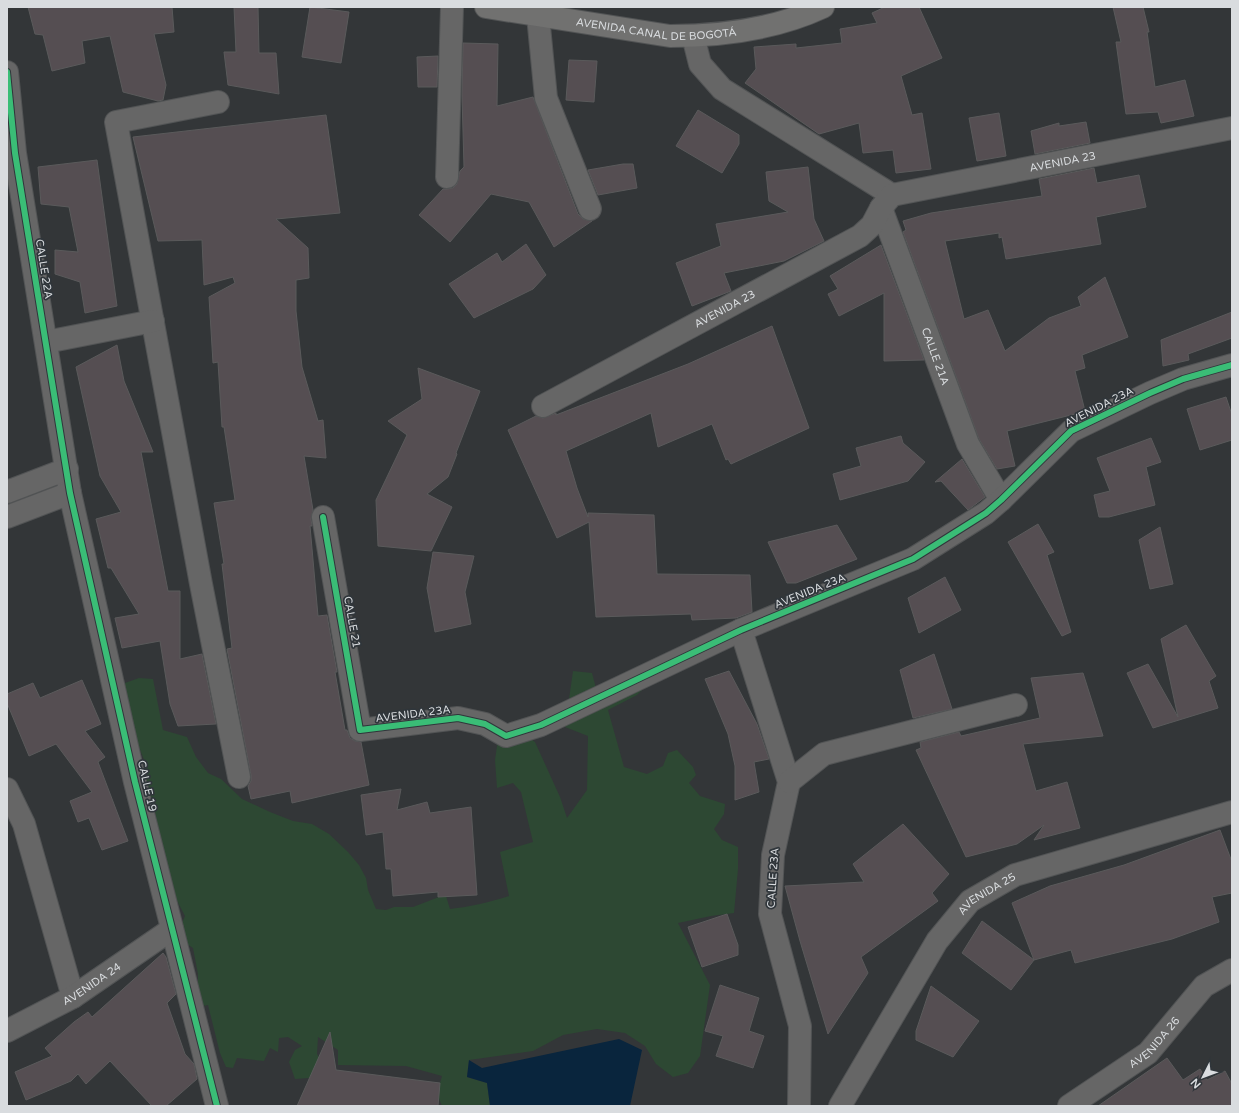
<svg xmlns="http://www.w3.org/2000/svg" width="1239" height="1113" font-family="'Varela Round',sans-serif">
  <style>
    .green { fill: #2d4833 }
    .water { fill: #09253d }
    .building { fill: #554e52; stroke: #5a5a5b }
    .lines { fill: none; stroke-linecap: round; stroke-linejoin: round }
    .minor-casing { stroke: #525455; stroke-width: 24 }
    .secondary-casing { stroke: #525455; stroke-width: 24 }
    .minor { stroke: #666; stroke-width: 22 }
    .secondary { stroke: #717170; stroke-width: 22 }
    .cycleway-casing { stroke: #30363b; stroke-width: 8 }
    .cycleway { stroke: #3abd76; stroke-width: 6 }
    .labels { text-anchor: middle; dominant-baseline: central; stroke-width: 3.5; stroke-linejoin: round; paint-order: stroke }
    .street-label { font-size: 11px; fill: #d9dcdf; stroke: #30363b }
  </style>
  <rect width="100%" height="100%" fill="#333638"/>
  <path class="green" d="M573,671L592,673L597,692L644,688L637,695L608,710L624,767L647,774L663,766L668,753L677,750L693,767L696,775L689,783L700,796L725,804L724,814L714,829L722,840L738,847V869L734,913L711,916L678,923L710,985L700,1056L688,1073L673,1077L656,1064L645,1046L625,1033L597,1029L563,1035L533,1051L469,1060L467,1077L487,1083L490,1106H442L437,1094L442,1076L406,1066L338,1065V1050L318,1037L317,1054L322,1062L309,1078L295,1079L289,1062L295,1050L302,1046L288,1037L279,1038L278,1052L270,1048L264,1061L237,1058L233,1068L226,1067L220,1053L208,1005L198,1007V974L193,948L176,937L185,916L174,895L161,852L155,811L146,778L144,760L139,747L123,740L119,694L125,683L139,678L153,679L163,730L187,737L196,757L208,773L221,779L242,799L270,812L293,821L312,824L329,834L348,852L359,865L366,878L368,890L376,909L386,910L394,907H413L439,897L446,896L450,909C470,907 490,902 509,896L500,852L533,842L521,792L513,783L497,788L495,760L498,739L523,733L535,742L560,797L567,818L587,790L588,736L565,727Z"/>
  <path class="water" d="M619,1039L642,1050L630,1106H490L487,1083L467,1077L469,1060L482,1068Z"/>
  <g class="building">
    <path d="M28,7H172L174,32L154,34L166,85L163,100L158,101L123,92L110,36L82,41L85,63L52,71L43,35L35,34Z"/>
    <path d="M234,7H258L259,53H276L279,94L228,85L224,52H236Z"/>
    <path d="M310,7L349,12L341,63L302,57Z"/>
    <path d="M885,7H919L942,58L901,76L912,115L922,113L931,169L896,173L893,150L863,153L859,123L819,134L745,83L756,69L754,47L796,44V48L842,43L840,29L877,23L872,13Z"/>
    <path d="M1113,7H1143L1149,32H1147L1155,87L1185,80L1194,116L1161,123L1158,112L1126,114L1116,42H1121Z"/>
    <path d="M463,43L498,44L497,106L533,97L578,214L583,219L592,221L554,247L529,202L491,194L450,242L419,215L443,189H447L453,188L457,184L460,171L464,167L462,96Z"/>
    <path d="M438,56L437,87H418L417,57Z"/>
    <path d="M569,60L597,61L594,102L566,100Z"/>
    <path d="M698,110L739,135V144L722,173L676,146Z"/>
    <path d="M999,113L1006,156L977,161L969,118Z"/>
    <path d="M326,115L340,213L276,219L308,248L309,278L296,280V311L302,367L318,421L323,420L326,458L304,456L313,510L311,519L312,526H310L318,616L327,615L337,672H335L345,730H347L350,738L355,741L361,742L369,785L292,803L290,791L251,799L248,786L251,781V775L227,649L232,648L222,564H224L214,503L235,500L224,427H222L218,362L213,363L209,297L235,283L233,277L204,285L202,240L158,241L133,137Z"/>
    <path d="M1086,122L1090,143L1035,154L1031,131L1059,123V126Z"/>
    <path d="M97,160L117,306L85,313L80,282L55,274V250L78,252L69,207L41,204L38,167Z"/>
    <path d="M623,164H633L637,188L598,195L588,170Z"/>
    <path d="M808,167L814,219L824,241L784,261L724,273L731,291L692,306L676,263L721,246L716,224L788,212L769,201L766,172Z"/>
    <path d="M1094,168L1097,183L1139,175L1146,207L1096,217L1101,244L1006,259L1002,237L999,238V233L945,241L964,319L988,310L1005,351L1049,318L1081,306L1078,297L1105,277L1128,337L1082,355L1085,368L1075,371L1085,411L1079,413L1007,431L1015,466L997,469L979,439L903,232L906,230L903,221L931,213L1042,196L1039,179Z"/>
    <path d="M526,244L546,275L533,289L474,318L449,284L497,253L502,262Z"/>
    <path d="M881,245L924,360L884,361V293L839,316L828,294L838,289L830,276Z"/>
    <path d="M1232,312V338L1188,354L1189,360L1163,366L1161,340Z"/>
    <path d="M772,326L809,428L731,464L728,459L726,460L712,424L658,447L651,413L566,451L577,488L588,517V513L654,515L657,574L750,575L752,612L736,618L692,620L691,614L596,617L589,522L557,538L508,430L536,416L543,418L556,413V415L688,364Z"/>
    <path d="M117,345L124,381L153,452H141L168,591H180V659L202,654L216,724L178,726L170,704L160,641L122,648L115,618L139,614L111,568H108L96,519L121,512L100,476L76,367Z"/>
    <path d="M418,368L480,391L456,453L457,454L448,477L427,494L452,507L431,551L378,546L376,500L407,435L388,421L422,399Z"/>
    <path d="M1226,397L1232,415V440L1200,450L1187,409Z"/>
    <path d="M901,436L903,443L925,462L908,481L840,500L833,474L861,466L856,448Z"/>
    <path d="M1151,438L1161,462L1146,467L1155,505L1109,517H1099L1094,495L1110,491L1097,458Z"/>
    <path d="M962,459L985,497L968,510L941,481L935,482Z"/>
    <path d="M1038,524L1054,552L1047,555L1071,632L1062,636L1008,542Z"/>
    <path d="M837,525L857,559L796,583H787L768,542Z"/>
    <path d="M1160,527L1173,584L1150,589L1139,540Z"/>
    <path d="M433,552L474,556L465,592L471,624L435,632L427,588Z"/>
    <path d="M945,577L961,610L919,633L908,598Z"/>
    <path d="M1186,625L1216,676L1209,681L1218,708L1153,728L1127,673L1148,664L1178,717L1161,639Z"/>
    <path d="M934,654L952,709L913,718L900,670Z"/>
    <path d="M729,671L757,724L769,759L754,762L759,792L735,800V766L728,734L705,679Z"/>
    <path d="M1083,673L1103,736L1023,744L1036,791L1067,782L1080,828L1034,840L1044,825L1017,844L966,857L916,750L921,748L920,742L959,732L961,736L1040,718L1031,678Z"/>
    <path d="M82,680L101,724L85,731L105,757L98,762L128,841L102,850L89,818L78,822L70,801L92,792L56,744L29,756L7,703V694L33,683L40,698Z"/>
    <path d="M401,789L397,810L427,802L430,813L471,807L477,895L438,897V892L393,896L391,869H386L383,832L366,835L361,795Z"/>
    <path d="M903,824L949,874L932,893L938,901L861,957L868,973L828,1034L800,941L785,886L864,882L853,864Z"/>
    <path d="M1220,830L1232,862V893L1212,897L1219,922L1172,939L1075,963L1071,950L1034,960L1012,903L1050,886L1124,865Z"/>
    <path d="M727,914L738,945V955L702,967L688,927Z"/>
    <path d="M982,921L1034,960L1011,990L962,953Z"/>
    <path d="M163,953L166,957L176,994L167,1003L185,1054L194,1064L197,1079L166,1106H152L110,1061L86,1084L78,1074L71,1081L26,1100L15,1072L52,1056L45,1048L74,1022L88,1012L92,1017Z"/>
    <path d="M720,985L759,998L749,1031L764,1036L753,1068L716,1056L723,1036L705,1031Z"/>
    <path d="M931,986L979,1021L953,1057L916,1040V1031Z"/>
    <path d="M330,1032L336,1070L440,1083L438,1106H297Z"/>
    <path d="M1167,1058L1183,1080L1200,1069L1207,1080L1225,1071L1232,1084V1106H1098Z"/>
  </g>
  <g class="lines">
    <g class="minor-casing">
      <g id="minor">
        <path d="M538,16L546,98L590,209"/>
        <path d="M693,36L700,64L722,89L892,195"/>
        <path d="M7,72L15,153L70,493L135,782L217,1106"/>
        <path d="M218,102L116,122L201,584L239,777"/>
        <path d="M447,177L452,7"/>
        <path id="s1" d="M881,208L968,444L1001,500"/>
        <path d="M46,342L153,321"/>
        <path id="s2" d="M543,406L860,236L872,225L881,208L892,195L1232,128"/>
        <path d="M7,492L67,469"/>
        <path d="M7,517L70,493"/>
        <path d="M323,517L360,730L458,718L485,724L506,736L541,725L741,630L913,559L986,513L1001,500L1071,431L1150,393L1183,379L1232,365"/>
        <path d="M741,630L789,782L773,855L770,914L800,1026L799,1106"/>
        <path d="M789,782L824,754L1016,705"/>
        <path d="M7,789L24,824L73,997"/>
        <path id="s3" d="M7,1031L73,997L172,929"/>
        <path id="s4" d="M840,1106L937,941L970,901L1015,875L1232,812"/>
        <path id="s5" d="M1069,1106L1148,1053L1204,986L1232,970"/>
      </g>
    </g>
    <g class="secondary-casing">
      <g id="secondary">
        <path id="s6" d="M486,7L670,36C720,36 776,29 823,7"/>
      </g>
    </g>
    <use href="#minor" class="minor"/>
    <use href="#secondary" class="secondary"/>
    <g class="cycleway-casing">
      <g id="cycleway">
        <path d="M7,72L15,153L70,493L135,782L217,1106"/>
        <path d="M323,517L360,730L458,718L485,724L506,736L541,725L741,630L913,559L986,513L1001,500L1071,431L1150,393L1183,379L1232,365"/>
      </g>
    </g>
    <use href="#cycleway" class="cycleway"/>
  </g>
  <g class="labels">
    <g class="street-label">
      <text stroke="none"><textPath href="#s6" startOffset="172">AVENIDA CANAL DE BOGOTÁ</textPath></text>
      <text stroke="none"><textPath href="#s2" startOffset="586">AVENIDA 23</textPath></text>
      <text transform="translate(44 269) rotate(81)">CALLE 22A</text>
      <text stroke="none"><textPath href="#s2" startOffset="206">AVENIDA 23</textPath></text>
      <text stroke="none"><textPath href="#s1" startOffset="158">CALLE 21A</textPath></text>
      <text transform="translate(1099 407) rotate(-27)">AVENIDA 23A</text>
      <text transform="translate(810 591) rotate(-22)">AVENIDA 23A</text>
      <text transform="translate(352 622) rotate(80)">CALLE 21</text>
      <text transform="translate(413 714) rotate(-7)">AVENIDA 23A</text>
      <text transform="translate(147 786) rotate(77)">CALLE 19</text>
      <text transform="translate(773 878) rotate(-86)">CALLE 23A</text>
      <text stroke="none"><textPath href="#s4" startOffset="261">AVENIDA 25</textPath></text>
      <text stroke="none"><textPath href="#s3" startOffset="97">AVENIDA 24</textPath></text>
      <text stroke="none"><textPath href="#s5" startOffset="107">AVENIDA 26</textPath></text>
    </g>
  </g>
  <rect width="1239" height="1113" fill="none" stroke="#d9dcdf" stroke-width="16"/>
  <g transform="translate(1203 1077) rotate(228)" stroke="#30363b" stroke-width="3" paint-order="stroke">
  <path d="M0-3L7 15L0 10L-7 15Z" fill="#d9dcdf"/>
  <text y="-6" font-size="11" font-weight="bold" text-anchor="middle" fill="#d9dcdf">N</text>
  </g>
</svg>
